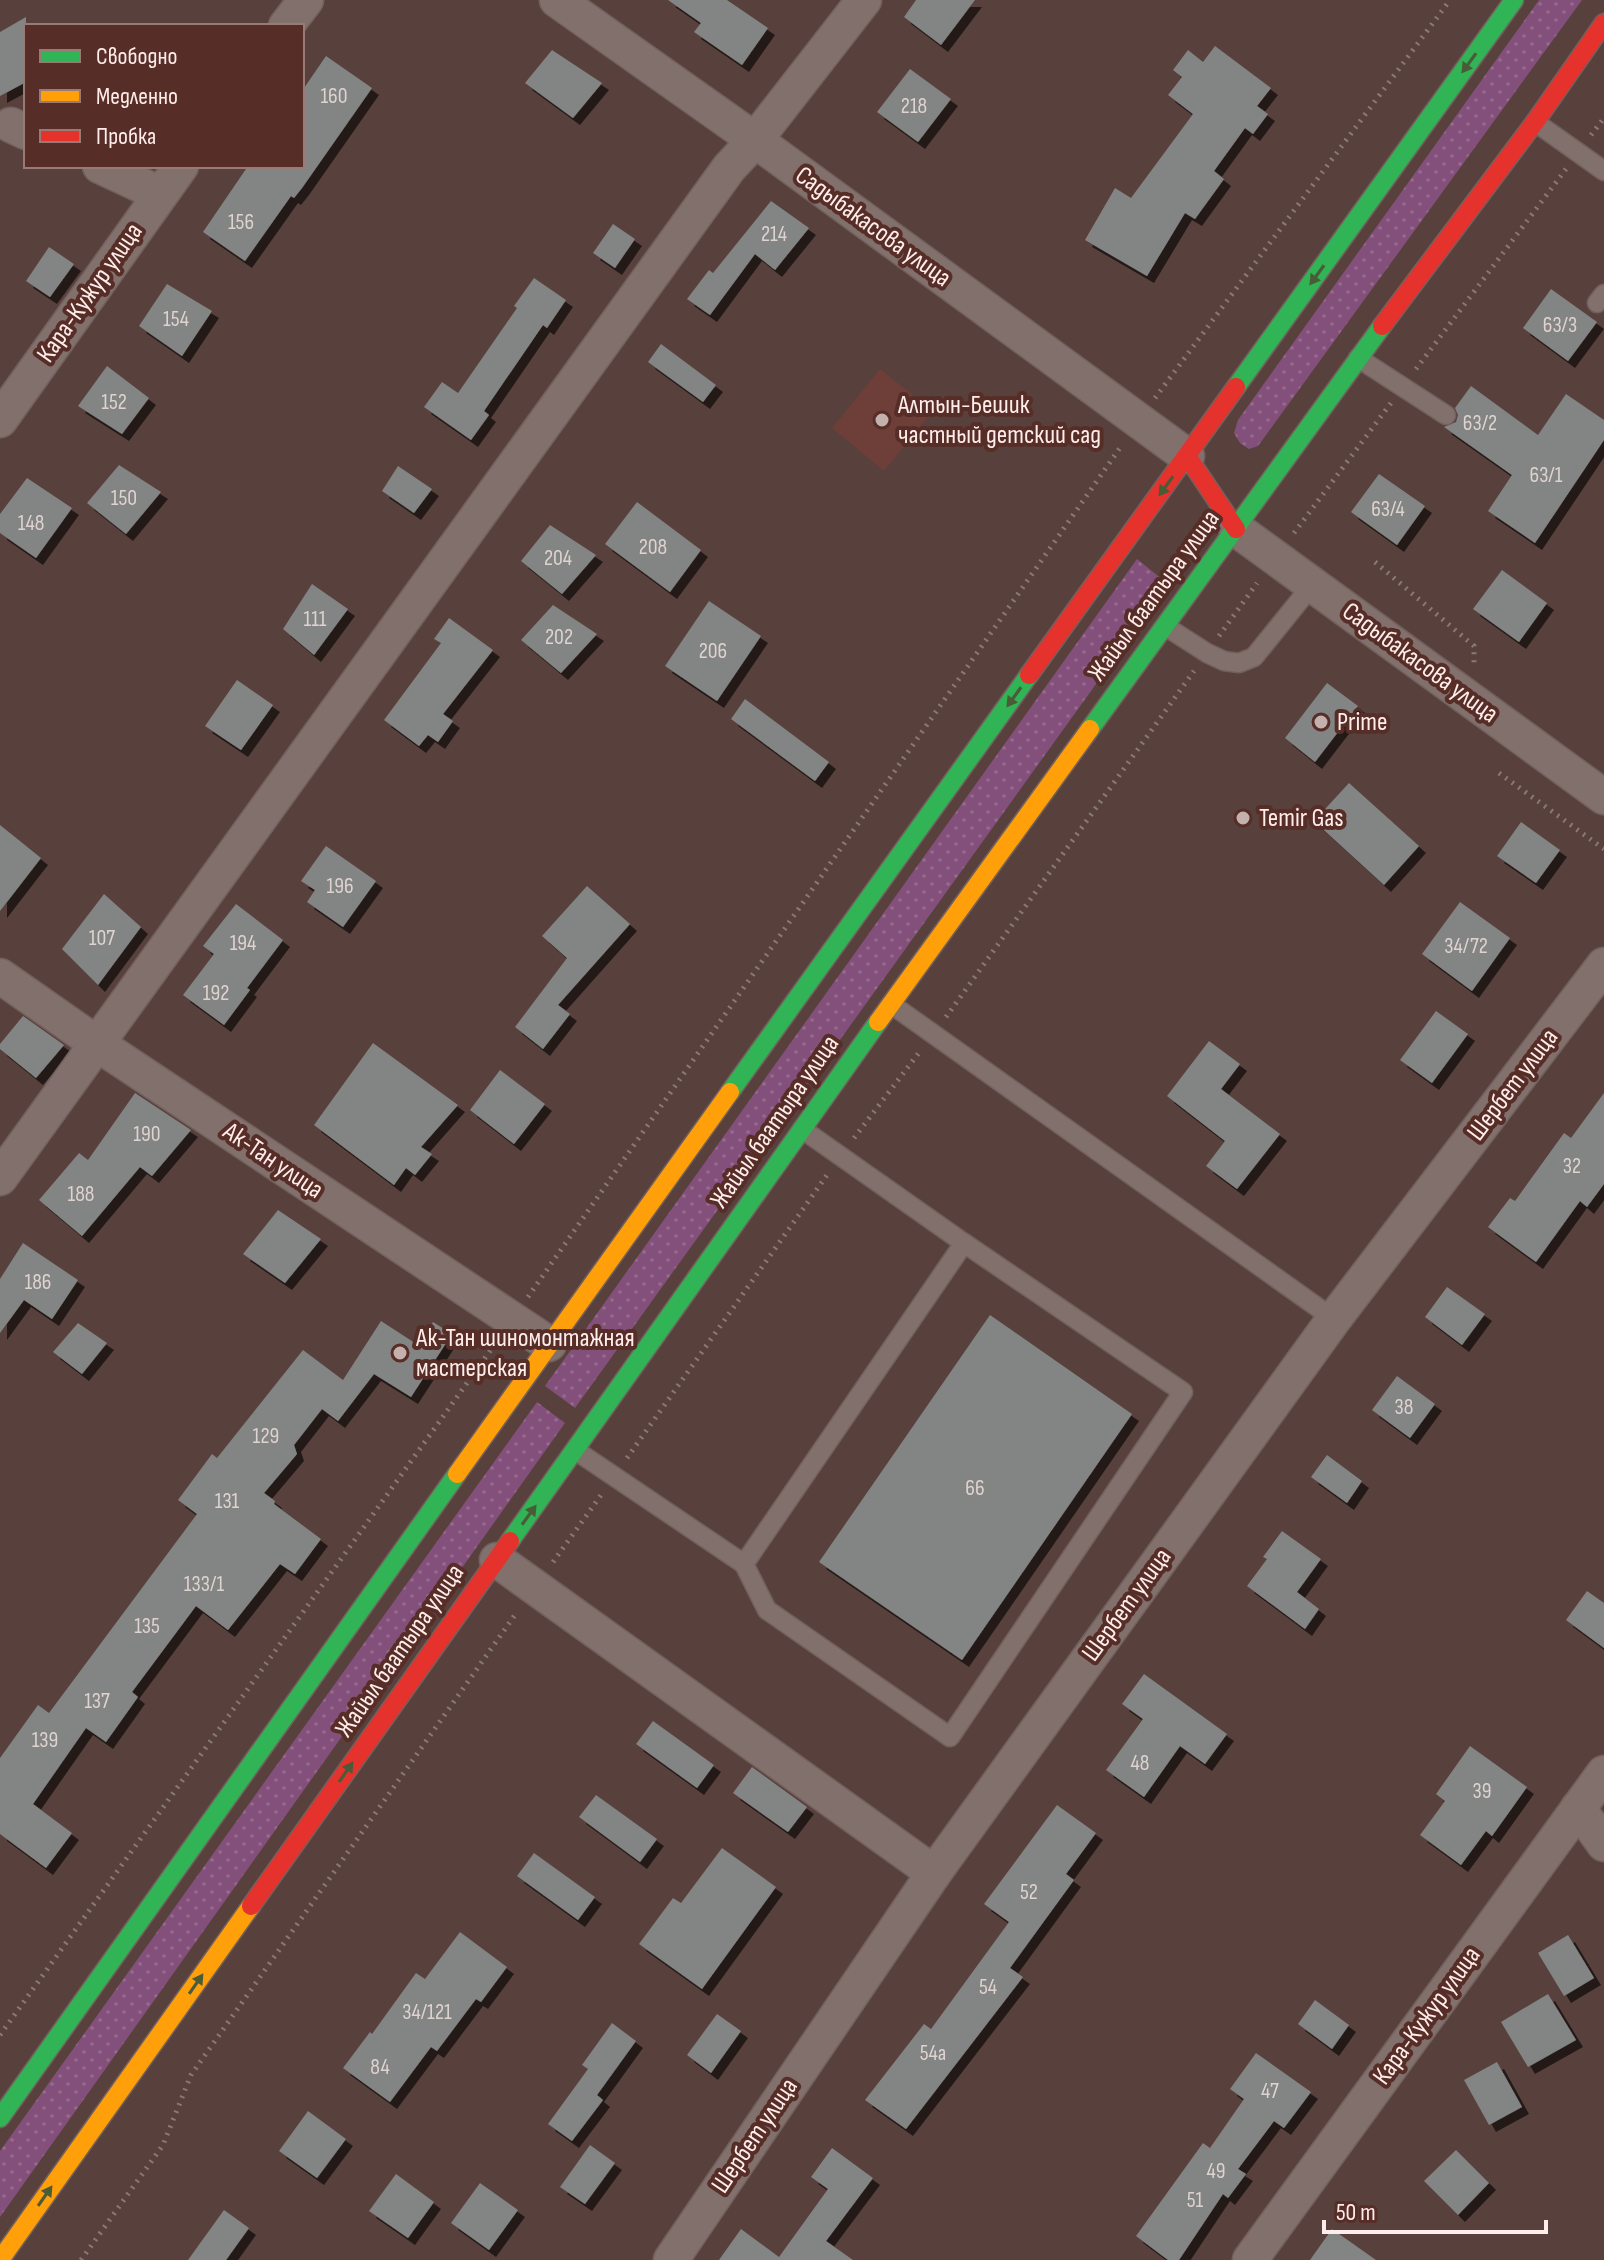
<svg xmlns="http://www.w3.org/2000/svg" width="1604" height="2260" font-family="'Sofia Sans Condensed',sans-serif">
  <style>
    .built { fill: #6e3e38 }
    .grass { fill: url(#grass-dots) }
    .building { fill: #838484; filter: url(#shadow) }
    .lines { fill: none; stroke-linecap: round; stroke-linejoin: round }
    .lane-casing { stroke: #72605d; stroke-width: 21 }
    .street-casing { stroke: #72605d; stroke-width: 37 }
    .fast-casing { stroke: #72605d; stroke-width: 21 }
    .slow-casing { stroke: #72605d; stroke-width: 21 }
    .jam-casing { stroke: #72605d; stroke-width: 21 }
    .path { stroke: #887977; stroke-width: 5; stroke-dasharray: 2 6; stroke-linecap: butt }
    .lane { stroke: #82706d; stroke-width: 18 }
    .street { stroke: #82706d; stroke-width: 34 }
    .fast { stroke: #30b455; stroke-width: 18 }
    .slow { stroke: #ff9f0a; stroke-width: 18 }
    .jam { stroke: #e5322d; stroke-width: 18 }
    .oneway { fill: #495c37 }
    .poi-dot { fill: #c4b0ad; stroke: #572d27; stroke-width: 3 }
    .labels { text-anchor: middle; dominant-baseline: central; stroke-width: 8; stroke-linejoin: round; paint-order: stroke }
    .number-label { font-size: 22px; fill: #dfd3d0 }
    .street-label { font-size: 26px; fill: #feedea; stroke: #572d27 }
    .poi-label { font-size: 26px; fill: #feedea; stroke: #572d27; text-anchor: start }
  </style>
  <defs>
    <pattern id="grass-dots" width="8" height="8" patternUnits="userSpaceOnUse" patternTransform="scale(2)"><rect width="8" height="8" fill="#83507c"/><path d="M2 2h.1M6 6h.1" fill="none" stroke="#966a8f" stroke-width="1.8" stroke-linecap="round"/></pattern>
    <filter id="shadow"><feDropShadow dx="7" dy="7" stdDeviation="0" flood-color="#0009"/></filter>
  </defs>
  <rect width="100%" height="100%" fill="#58403c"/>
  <path class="built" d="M880,369L933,411L884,471L832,428Z"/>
  <g class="grass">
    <path d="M1539,0H1582L1258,446L1249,449L1240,443L1234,433L1238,420Z"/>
    <path d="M1137,559L1168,584L575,1408L545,1386Z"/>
    <path d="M537,1402L565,1423L0,2217V2151Z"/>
  </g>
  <g class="building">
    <path d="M668,0H727L768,28L742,65L694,32L701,23Z"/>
    <path d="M916,0H975L941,45L904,17Z"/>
    <path d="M26,17V82L0,96V32Z"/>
    <path d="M1215,46L1271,88L1257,106L1268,114L1253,134L1245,128L1214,171L1224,179L1195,219L1185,213L1147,276L1085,240L1115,188L1131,198L1193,114L1168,95L1182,77L1173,70L1188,50L1203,62Z"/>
    <path d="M552,50L602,83L573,118L525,83Z"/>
    <path d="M326,56L372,88L302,188L294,198L291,196L245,261L203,232L248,166H302V91Z"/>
    <path d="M910,69L951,99L918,142L877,112Z"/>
    <path d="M771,201L809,228L775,270L755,254L710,315L687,299L709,270L713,273Z"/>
    <path d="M613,224L635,239L615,268L593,253Z"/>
    <path d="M49,247L74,264L50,297L26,281Z"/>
    <path d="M534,278L566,300L547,328L543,325L484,411L489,415L471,440L424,407L442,382L458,393L517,308L514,306Z"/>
    <path d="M167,284L212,311L182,356L139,326Z"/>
    <path d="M1551,289L1597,322L1568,361L1523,328Z"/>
    <path d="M661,344L716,385L703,402L648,362Z"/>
    <path d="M107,366L149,398L122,434L78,406Z"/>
    <path d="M1471,386L1538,435L1566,394L1604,420V440L1535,543L1488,511L1512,475L1444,427L1456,422L1458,415L1455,408Z"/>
    <path d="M119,465L161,492L126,534L87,503Z"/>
    <path d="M398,466L432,489L414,513L382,491Z"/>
    <path d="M1379,474L1425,506L1397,545L1351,512Z"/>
    <path d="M27,478L72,508L36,558L0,533V514Z"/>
    <path d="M637,502L701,550L670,592L605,544Z"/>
    <path d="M550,525L596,555L562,594L521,561Z"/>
    <path d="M1502,570L1547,603L1519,642L1473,609Z"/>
    <path d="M312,584L348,609L314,655L283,629Z"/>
    <path d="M709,601L761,636L717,701L665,666Z"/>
    <path d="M553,605L597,634L561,673L521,640Z"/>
    <path d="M449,618L493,650L443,714L453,721L438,742L428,735L419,746L384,720L441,643L434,639Z"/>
    <path d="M237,680L273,705L241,750L205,726Z"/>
    <path d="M1327,683L1358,706L1315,762L1285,738Z"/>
    <path d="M745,699L829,762L815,781L731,719Z"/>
    <path d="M1349,783L1419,846L1384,885L1314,821Z"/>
    <path d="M1521,822L1560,850L1536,883L1497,856Z"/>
    <path d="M0,825L41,858L0,911Z"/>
    <path d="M326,846L376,881L343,927L307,902L315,890L301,881Z"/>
    <path d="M587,886L630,924L558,1005L570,1014L543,1049L515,1027L567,958L542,936Z"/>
    <path d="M104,894L141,927L98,985L62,949Z"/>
    <path d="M1460,902L1510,938L1472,991L1422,954Z"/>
    <path d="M236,904L283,940L247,988L250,990L224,1025L183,995L214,954L203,946Z"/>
    <path d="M1436,1011L1468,1034L1432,1083L1400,1060Z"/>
    <path d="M23,1016L64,1045L36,1078L0,1049V1044Z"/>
    <path d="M1209,1041L1240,1064L1221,1089L1280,1134L1237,1189L1206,1166L1225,1141L1167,1096Z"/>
    <path d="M373,1043L458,1105L421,1147L432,1154L415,1175L406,1168L394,1185L314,1125Z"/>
    <path d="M500,1070L545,1104L514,1144L470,1110Z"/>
    <path d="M135,1093L191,1130L152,1176L140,1167L82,1236L39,1200L79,1153L88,1160Z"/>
    <path d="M1604,1093V1184L1587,1207L1580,1201L1536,1262L1488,1227L1510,1198L1515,1201L1564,1133L1571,1138Z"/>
    <path d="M278,1210L321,1239L285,1283L243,1254Z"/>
    <path d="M23,1243L78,1280L52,1319L24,1300L0,1333V1279Z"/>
    <path d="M1447,1287L1485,1314L1462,1345L1425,1317Z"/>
    <path d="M990,1315L1132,1414L962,1660L819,1562Z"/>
    <path d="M381,1321L418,1345L433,1322L452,1334L411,1397L374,1374L338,1421L322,1409L294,1445L297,1454L264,1493L275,1501L274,1504L321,1539L295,1574L280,1564L228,1630L196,1606L132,1692L138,1697L106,1742L86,1728L33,1804L72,1833L46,1868L0,1834V1758L38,1705L49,1713L197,1514L178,1500L212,1454L217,1458L303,1350L343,1380Z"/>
    <path d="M78,1323L107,1343L82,1374L53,1352Z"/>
    <path d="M1397,1376L1435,1404L1410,1438L1372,1410Z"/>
    <path d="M1327,1455L1362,1481L1347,1503L1311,1477Z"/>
    <path d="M1282,1531L1321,1559L1297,1592L1319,1609L1305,1629L1247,1586L1267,1559L1263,1557Z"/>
    <path d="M1587,1591L1604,1603V1648L1566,1620Z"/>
    <path d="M1144,1674L1227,1734L1205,1764L1180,1746L1144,1797L1106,1770L1143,1719L1122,1704Z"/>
    <path d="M653,1721L714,1765L697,1788L636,1744Z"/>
    <path d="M1470,1746L1527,1787L1492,1836L1486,1831L1461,1865L1420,1835L1445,1801L1436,1794Z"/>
    <path d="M752,1767L807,1807L788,1832L733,1793Z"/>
    <path d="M596,1795L657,1839L640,1862L579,1817Z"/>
    <path d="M1057,1805L1096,1833L1066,1874L1074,1880L1010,1968L1023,1977L906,2129L865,2100L924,2024L931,2029L1009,1922L984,1904Z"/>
    <path d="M722,1848L776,1887L702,1989L639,1944L673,1898L681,1903Z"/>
    <path d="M534,1853L595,1897L578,1920L517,1876Z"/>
    <path d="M460,1932L507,1967L481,2002L476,1999L437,2051L431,2047L390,2102L343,2068L370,2032L372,2034L416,1973L425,1979Z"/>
    <path d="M1568,1935L1594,1978L1564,1996L1538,1953Z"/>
    <path d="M1548,1994L1576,2040L1528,2067L1501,2022Z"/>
    <path d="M1315,2000L1349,2025L1332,2049L1298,2024Z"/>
    <path d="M717,2014L741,2031L711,2073L687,2055Z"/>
    <path d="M612,2023L636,2041L597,2095L603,2100L572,2141L548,2124L588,2069L582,2065Z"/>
    <path d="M1256,2053L1311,2092L1284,2128L1274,2121L1238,2169L1246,2174L1228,2198L1223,2194L1179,2260H1168L1136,2236L1203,2143L1210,2148L1244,2099L1230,2089Z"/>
    <path d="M1497,2062L1522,2107L1489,2125L1464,2080Z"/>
    <path d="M308,2111L346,2139L317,2178L279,2151Z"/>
    <path d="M590,2145L615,2163L585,2204L560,2187Z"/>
    <path d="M832,2148L873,2178L826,2241L853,2260H719L741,2229L779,2257L828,2189L811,2177Z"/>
    <path d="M1456,2150L1489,2183L1458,2215L1424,2181Z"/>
    <path d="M396,2174L434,2202L408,2238L369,2211Z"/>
    <path d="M480,2183L518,2210L489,2250L451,2223Z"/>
    <path d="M224,2210L249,2228L226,2260H188Z"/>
    <path d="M1332,2229L1376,2260H1310Z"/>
  </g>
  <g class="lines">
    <g class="lane-casing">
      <g id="lane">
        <path d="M1535,122L1604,171"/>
        <path d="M1597,303L1604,294"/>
        <path d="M1358,358L1446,415"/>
        <path d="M1165,626L1207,653L1224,661L1239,663L1254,657L1313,584"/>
        <path d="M891,1004L1334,1319"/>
        <path d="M575,1450L744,1564L964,1243L802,1129"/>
        <path d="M744,1564L767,1610L950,1737L1183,1392L964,1243"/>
      </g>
    </g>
    <g class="street-casing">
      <g id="street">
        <path d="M557,0L755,140L1187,456"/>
        <path d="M286,26L306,0"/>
        <path d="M11,125L26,132"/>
        <path d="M100,166L160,194"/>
        <path d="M0,420L181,166"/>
        <path d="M1236,529L1604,797"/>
        <path d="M0,976L96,1043L549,1344"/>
        <path d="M0,1178L729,168L755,140L864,0"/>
        <path d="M497,1560L934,1873"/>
        <path d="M1578,1808L1604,1844"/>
        <path d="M671,2260L934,1873L1334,1319L1604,965"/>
        <path d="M1250,2260L1604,1773"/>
      </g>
    </g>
    <g class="fast-casing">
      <g id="fast">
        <path d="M1236,387L1514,0"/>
        <path d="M1090,729L1382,326"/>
        <path d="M730,1092L1029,675"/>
        <path d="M510,1541L878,1022"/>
        <path d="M0,2118L457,1474"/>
      </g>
    </g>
    <g class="slow-casing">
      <g id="slow">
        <path d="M878,1022L1090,729"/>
        <path d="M457,1474L730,1092"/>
        <path d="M0,2260L251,1906"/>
      </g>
    </g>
    <g class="jam-casing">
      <g id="jam">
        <path d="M1382,326L1535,122L1604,23"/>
        <path d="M1187,456L1236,529"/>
        <path d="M1029,675L1236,387"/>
        <path d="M251,1906L510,1541"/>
      </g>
    </g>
    <g class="path">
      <path d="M1591,135L1604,118"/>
      <path d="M1416,369L1566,169"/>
      <path d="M1155,398L1450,0"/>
      <path d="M1294,533L1391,403"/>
      <path d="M1375,562L1474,646V665"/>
      <path d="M1219,636L1257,583"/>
      <path d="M1499,773L1604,849"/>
      <path d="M946,1017L1194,671"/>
      <path d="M854,1138L921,1050"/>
      <path d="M528,1297L1122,445"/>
      <path d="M627,1458L827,1175"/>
      <path d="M553,1562L601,1495"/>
      <path d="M0,2035L495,1344"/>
      <path d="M81,2260L163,2145L191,2075L517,1612"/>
    </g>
    <use href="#lane" class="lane"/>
    <use href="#street" class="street"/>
    <use href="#fast" class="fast"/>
    <use href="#slow" class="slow"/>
    <use href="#jam" class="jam"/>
  </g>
  <defs><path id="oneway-solid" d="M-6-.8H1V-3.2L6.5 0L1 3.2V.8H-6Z" transform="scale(2)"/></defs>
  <g class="oneway">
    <use href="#oneway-solid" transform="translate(1469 63) rotate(126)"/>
    <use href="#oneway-solid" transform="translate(1317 275) rotate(126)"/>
    <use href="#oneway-solid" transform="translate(1166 486) rotate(126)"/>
    <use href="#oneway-solid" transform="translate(1014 697) rotate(126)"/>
    <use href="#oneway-solid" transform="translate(529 1515) rotate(-54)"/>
    <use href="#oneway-solid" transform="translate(346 1772) rotate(-55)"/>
    <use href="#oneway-solid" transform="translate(196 1984) rotate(-55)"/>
    <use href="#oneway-solid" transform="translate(45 2196) rotate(-55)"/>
  </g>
  <g class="poi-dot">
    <circle cx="882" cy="420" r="8"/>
    <circle cx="1321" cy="722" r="8"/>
    <circle cx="1243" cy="818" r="8"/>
    <circle cx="400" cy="1353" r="8"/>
  </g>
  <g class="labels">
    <g class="number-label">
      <text x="334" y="96">160</text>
      <text x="914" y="106">218</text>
      <text x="241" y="222">156</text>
      <text x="774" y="234">214</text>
      <text x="176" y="319">154</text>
      <text x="1560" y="325">63/3</text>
      <text x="114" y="402">152</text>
      <text x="1480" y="423">63/2</text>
      <text x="1546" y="475">63/1</text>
      <text x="124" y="498">150</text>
      <text x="1388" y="509">63/4</text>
      <text x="31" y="523">148</text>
      <text x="653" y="547">208</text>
      <text x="558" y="558">204</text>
      <text x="315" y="619">111</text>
      <text x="559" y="637">202</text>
      <text x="713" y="651">206</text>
      <text x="340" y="886">196</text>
      <text x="102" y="938">107</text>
      <text x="243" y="943">194</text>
      <text x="1466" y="946">34/72</text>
      <text x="216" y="993">192</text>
      <text x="147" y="1134">190</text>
      <text x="1572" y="1166">32</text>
      <text x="81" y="1194">188</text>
      <text x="38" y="1282">186</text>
      <text x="1404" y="1407">38</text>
      <text x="266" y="1436">129</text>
      <text x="975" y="1488">66</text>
      <text x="227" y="1501">131</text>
      <text x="204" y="1584">133/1</text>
      <text x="147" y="1626">135</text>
      <text x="97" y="1701">137</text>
      <text x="45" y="1740">139</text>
      <text x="1140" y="1763">48</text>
      <text x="1482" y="1791">39</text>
      <text x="1029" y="1892">52</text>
      <text x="988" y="1987">54</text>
      <text x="427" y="2012">34/121</text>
      <text x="933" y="2053">54а</text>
      <text x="380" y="2067">84</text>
      <text x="1270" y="2091">47</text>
      <text x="1216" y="2171">49</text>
      <text x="1195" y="2200">51</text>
    </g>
    <g class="street-label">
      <text transform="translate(873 227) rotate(36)">Садыбакасова улица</text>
      <text transform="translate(90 293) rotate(-55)">Кара-Кужур улица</text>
      <text transform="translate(1154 596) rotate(-54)">Жайыл баатыра улица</text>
      <text transform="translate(1420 663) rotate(36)">Садыбакасова улица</text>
      <text transform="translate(1513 1085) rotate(-53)">Шербет улица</text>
      <text transform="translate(775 1122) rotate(-55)">Жайыл баатыра улица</text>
      <text transform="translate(273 1161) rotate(34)">Ак-Тан улица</text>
      <text transform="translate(1127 1605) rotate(-54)">Шербет улица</text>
      <text transform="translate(400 1651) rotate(-55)">Жайыл баатыра улица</text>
      <text transform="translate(1427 2016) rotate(-54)">Кара-Кужур улица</text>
      <text transform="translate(755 2136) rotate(-56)">Шербет улица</text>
    </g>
    <g class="poi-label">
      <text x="898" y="405">Алтын-Бешик<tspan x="898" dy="30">частный детский сад</tspan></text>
      <text x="1337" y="722">Prime</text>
      <text x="1259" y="818">Temir Gas</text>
      <text x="416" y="1338">Ак-Тан шиномонтажная<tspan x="416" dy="30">мастерская</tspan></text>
    </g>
  </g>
  <rect x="24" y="24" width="280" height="144" fill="#572d27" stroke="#9a7a75" stroke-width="2"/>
  <rect x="40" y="50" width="40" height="12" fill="#30b455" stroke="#9a7a75" stroke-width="2"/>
  <text x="96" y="64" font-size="24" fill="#feedea">Свободно</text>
  <rect x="40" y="90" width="40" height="12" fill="#ff9f0a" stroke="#9a7a75" stroke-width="2"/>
  <text x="96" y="104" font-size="24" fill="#feedea">Медленно</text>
  <rect x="40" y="130" width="40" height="12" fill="#e5322d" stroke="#9a7a75" stroke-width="2"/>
  <text x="96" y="144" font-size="24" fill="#feedea">Пробка</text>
  <path d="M1324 2220v12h222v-12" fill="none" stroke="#feedea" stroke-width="4"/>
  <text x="1336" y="2220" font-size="24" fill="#feedea" stroke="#572d27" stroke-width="6" paint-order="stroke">50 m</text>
</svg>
